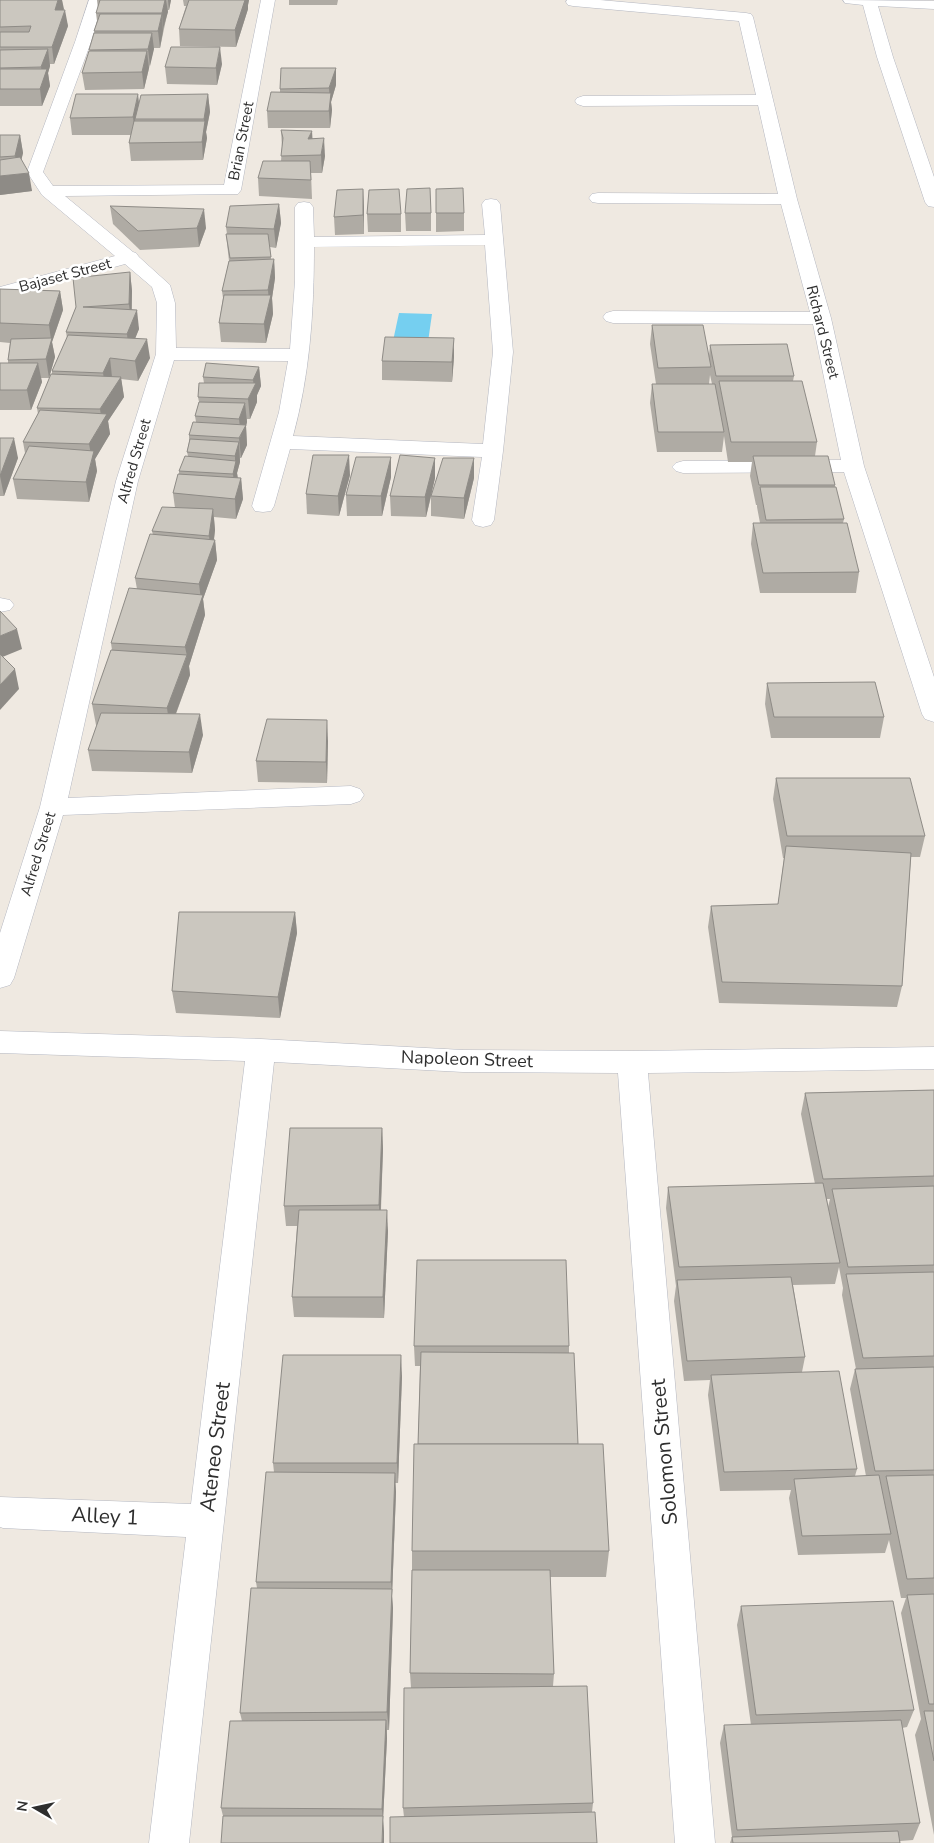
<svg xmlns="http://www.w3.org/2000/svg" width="934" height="1843" font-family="'Nunito Sans',sans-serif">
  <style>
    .water { fill: #75cff0 }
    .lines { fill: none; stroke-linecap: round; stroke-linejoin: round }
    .lane-casing { stroke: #b4b7c1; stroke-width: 1 }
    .street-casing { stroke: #b4b7c1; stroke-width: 1 }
    .lane { fill: #fff; fill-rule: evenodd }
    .street { fill: #fff; fill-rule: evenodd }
    .wall { fill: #afaba4; fill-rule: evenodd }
    .shaded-wall { fill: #8e8b86 }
    .building { fill: #cbc7bf; stroke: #8e8b86 }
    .labels { text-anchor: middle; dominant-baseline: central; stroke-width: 5; stroke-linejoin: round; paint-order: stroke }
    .far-street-label { font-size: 15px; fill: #2e2e2e; stroke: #fff }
    .street-label { font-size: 18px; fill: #2e2e2e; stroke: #fff }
    .near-street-label { font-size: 21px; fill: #2e2e2e; stroke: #fff }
  </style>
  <rect width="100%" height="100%" fill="#efe9e1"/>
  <path class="water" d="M399,313L432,314L428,342L393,341Z"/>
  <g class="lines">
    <g class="lane-casing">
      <path id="lane" d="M0,598L10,600L14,605L10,610L0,612Z"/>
    </g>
    <g class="street-casing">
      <g id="street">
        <path d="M89,0H103L91,42L43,172L53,186L224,185L261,0H275L241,190L238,194L65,196L133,252L136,253L139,257L170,285L175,303L176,348L290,349L295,281V207L298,203L304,202L310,203L313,207L314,237L485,235L482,204L485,200L491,199L497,200L500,204L513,352L503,451L494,520L491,525L483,527L475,525L472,520L482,457L290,449L274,506L271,511L263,512L255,511L252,506L279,412L288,361L174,360L138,481L68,798L351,786L360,789L364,795L360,801L351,804L63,815L14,978L10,985L0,988V933L40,807L116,481L156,354L157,303L152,287L125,264L0,299V287L115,256L42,195L27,172L75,42ZM485,245L493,352L483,444L293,436C310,374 314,311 314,247Z"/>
        <path d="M567,0H600L746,13L751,14L753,17L797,199L831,318L864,466L934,677V722L925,719L922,714L844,472L683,473L676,471L672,467L676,463L683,461L841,460L813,324L613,323L606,321L603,317L606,313L613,311L810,312L781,204L598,203L592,202L589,198L592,194L598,193L778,194L758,105L583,106L577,104L575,101L577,98L583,96L756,95L739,21L573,6L568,5L566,2Z"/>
        <path d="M843,0L934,1V9L878,6L893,57L934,177V207L928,206L925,202L877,57L863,5L845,3Z"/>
        <path d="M0,1031L261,1039L463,1050L632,1051L934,1047V1069L648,1073L715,1843H675L618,1073L463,1072L274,1062L189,1843H149L186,1537L3,1528L0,1527V1497L191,1504L245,1061L0,1053Z"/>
      </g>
    </g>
    <use href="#lane" class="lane"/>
    <use href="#street" class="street"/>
  </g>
  <g class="wall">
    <path d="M0,0H62L63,10L68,26L54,64H50V66L48,73L50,86L42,106H0Z"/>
    <path d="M97,0H171L169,10H168L160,48H154L144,89L85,90L82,73L90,51L97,21L96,13L98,9Z"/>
    <path d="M183,0H249L248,5V9L236,47L180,46L179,29L186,6H184Z"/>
    <path d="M289,0H338L337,5H289Z"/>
    <path d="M222,64L217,85L167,84L165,67Z"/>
    <path d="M336,68V85L331,102L332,110L330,128H268L267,111L280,92V89Z"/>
    <path d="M208,94L210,112L206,132L207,138L203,160L131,161L129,143L131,135H72L70,118L139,103Z"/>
    <path d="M281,130L312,138L325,156L322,173H311L312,199L259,196L258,178L281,161L282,147Z"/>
    <path d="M0,135H20L23,153L21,160L32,191L0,195Z"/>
    <path d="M363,189L364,234L335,235L334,217Z"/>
    <path d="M279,204L281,223L276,248L270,247L271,259H274L275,278L272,298L273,314L266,343L221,342L219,323L223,298L222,291L229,261L226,234H227L226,227Z"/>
    <path d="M110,206L206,228L199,247L140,250L113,224Z"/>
    <path d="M405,213H431V231H406Z"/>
    <path d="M436,213H464V231L436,232Z"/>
    <path d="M367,214H401V232H368Z"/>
    <path d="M130,272L132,291V309L139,329L135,338L150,358L138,381L121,379L124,397L108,421L110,434L95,459L97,471L89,502L17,499L13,479L25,453L23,442L38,414L37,408L52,374V371L67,338L66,332L76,307Z"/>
    <path d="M0,289L60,291L63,310L52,342L55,357L49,378H41L42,382L31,410H0V363H8V360L10,343L0,342Z"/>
    <path d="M652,325L709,356L710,345L794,376L793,381L817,442L815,456L835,485V487L844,519L843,523L859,572L856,593H760L751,544L753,523H760L757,507V505H756L750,476L752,462H728L724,436L722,452H657L650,403L652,384H656L650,344ZM710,375L712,384H709Z"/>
    <path d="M454,357L452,382L382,380V361Z"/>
    <path d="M259,367L261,386L257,395V402L250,419H247V422L246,426L247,445L241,458H240V462L237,473L238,478H241L243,499L236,519L214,517L215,530L214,540H215L217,560L203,599L205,615L189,666L190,675L176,714L203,735L192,773L92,771L88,750L97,725H96L92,704L112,650L111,643L137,589L135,578L153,535L152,531L175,508L173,493L179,474V471L188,456L187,452L189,442V435L196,422L195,416L199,402L198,397L204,383L203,377Z"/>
    <path d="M0,438L18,458L4,496H0Z"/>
    <path d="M391,457V477L382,516H347L346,495Z"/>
    <path d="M435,458V478L432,491L474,478L464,519L431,516V497L426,517L391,516L390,496Z"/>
    <path d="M350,475L339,516L307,514L306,494Z"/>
    <path d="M767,683L884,717L880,738H771L765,704Z"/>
    <path d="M328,741L327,783L258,782L256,761Z"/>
    <path d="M776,778L925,836L920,857H911L902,986L897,1007L719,1003L708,927L711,906L778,904L784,858H783L773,799Z"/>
    <path d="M295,912L297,933L280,1018L176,1013L172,991Z"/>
    <path d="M934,1090V1835L915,1735L921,1719L901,1613L906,1598H901L889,1540L885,1553L798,1555L789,1498L791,1490L720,1491L708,1395L710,1380L684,1381L674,1301L676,1286L666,1208L668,1187L815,1184L801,1114L805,1093ZM827,1199H830L828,1207ZM839,1267L843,1288L842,1295L856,1369H855L850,1389L866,1476H855L857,1469L802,1372L805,1357L793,1285L835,1284Z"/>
    <path d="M382,1128L383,1149L381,1210L388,1231L384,1318L294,1317L292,1297L297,1226H286L284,1206Z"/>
    <path d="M414,1346H569V1353L578,1444L609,1551L606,1577H550L554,1674L553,1686L593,1803L592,1812L404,1817L403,1808L411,1688L410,1673L412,1570V1551L418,1444L420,1366H415Z"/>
    <path d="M402,1376L398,1483H395L396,1492L392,1596L393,1608L389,1730H387V1738L383,1820L384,1832L223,1816L221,1808L242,1721L240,1713L257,1588L256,1582L274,1472L273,1463Z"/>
    <path d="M741,1606L914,1710L907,1727L902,1728L920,1823L913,1840L900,1841V1843H730L732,1837L720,1743L724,1725H751L737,1625Z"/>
  </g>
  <g class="shaded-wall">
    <path d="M58,0H62L64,9L57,27L55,10Z"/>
    <path d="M165,0H166L168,12L163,29L162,13Z"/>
    <path d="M168,0H171L169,10Z"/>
    <path d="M244,0H249L248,5V9L236,47L235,30Z"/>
    <path d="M65,10L68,26L54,64L52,47Z"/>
    <path d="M162,14L163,31L160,48L158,31Z"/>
    <path d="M152,33L154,49L150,66L148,49Z"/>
    <path d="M220,47L222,64L217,85L216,68Z"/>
    <path d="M48,49L50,66L48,73L50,86L42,106L40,89L43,80L41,67Z"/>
    <path d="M147,51L149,68L144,89L142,72Z"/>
    <path d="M336,68V85L331,102L332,110L330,128L329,111L330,102L329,88Z"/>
    <path d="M138,94L140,111L135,119L136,128L135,135L133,117Z"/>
    <path d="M208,94L210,112L206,132L207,138L203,160L202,142L204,125V119Z"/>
    <path d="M312,131L313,148L308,139Z"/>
    <path d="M20,135L23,153L18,174L15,156Z"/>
    <path d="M324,138L325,156L322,173L321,155Z"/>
    <path d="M29,173L32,191L0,195V176Z"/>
    <path d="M363,189L364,207V234L363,215Z"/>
    <path d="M279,204L281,223L276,248L274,229Z"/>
    <path d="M204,209L206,228L199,247L197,228Z"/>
    <path d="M274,259L275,278L272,298L273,314L266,343L264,324L269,303L268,290Z"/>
    <path d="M130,272L132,291L131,323L129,304Z"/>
    <path d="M60,291L63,310L52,342L55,357L49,378L46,359L51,340L49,325Z"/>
    <path d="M137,310L139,329L129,354L127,334Z"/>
    <path d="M454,338V357L452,382V362Z"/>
    <path d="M147,339L150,358L138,381L135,361Z"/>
    <path d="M110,358L112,377L106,392L103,373Z"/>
    <path d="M38,363L42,382L31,410L27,390Z"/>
    <path d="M259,367L261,386L257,395V402L250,419L248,399L254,387L253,380Z"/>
    <path d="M121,377L124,397L108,421L110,434L95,459L97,471L89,502L86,482L92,460L89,444L102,423L100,409Z"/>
    <path d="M245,403L247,422L246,426L247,445L241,458L239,438L241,436L239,419Z"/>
    <path d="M14,438L18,458L4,496L0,476Z"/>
    <path d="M239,442L240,462L237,473L238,481L235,494L233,474L235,465V456Z"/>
    <path d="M349,455L350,475L339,516L338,496Z"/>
    <path d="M391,457V477L382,516L381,496Z"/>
    <path d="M435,458V478L426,517L425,497Z"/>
    <path d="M474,458V478L464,519V498Z"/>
    <path d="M241,478L243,499L236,519L235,499Z"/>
    <path d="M213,509L215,530L213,546L215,540L217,560L203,599L205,615L189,666L190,675L170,729L167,708L187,656L185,647L201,600L199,584L211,551L209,536Z"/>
    <path d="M17,629L22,649L0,658V636Z"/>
    <path d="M15,669L19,689L0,710V685Z"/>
    <path d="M200,714L203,735L192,773L189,752Z"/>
    <path d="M327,720L328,741L327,783L326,762Z"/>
    <path d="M295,912L297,933L280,1018L278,997Z"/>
    <path d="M382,1128L383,1149L380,1226L379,1205Z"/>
    <path d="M387,1210L388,1231L384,1318L383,1297Z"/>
    <path d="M401,1355L402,1376L398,1483L397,1463Z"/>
    <path d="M395,1473L396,1492L392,1596L393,1608L389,1730L387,1712L392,1593L391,1582Z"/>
    <path d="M386,1720L387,1738L383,1820L384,1832V1843H382L383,1823L382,1809Z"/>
  </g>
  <g class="building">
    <path d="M0,0H58L55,10H65L52,47H0V32H29L31,26L0,27Z"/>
    <path d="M100,0H165L162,13H96Z"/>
    <path d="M189,0H245L235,30L179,29Z"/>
    <path d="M100,14H162L158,31H94Z"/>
    <path d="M94,33H152L148,49L89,50Z"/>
    <path d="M171,47H220L216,68L165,67Z"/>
    <path d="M48,49L41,67L0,68V50Z"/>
    <path d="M89,51H147L142,72L82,73Z"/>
    <path d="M281,68H336L329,88L280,89Z"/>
    <path d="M0,69H47L40,89H0Z"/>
    <path d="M271,92L331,93L329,111H267Z"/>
    <path d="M76,94H138L133,117L70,118Z"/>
    <path d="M208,94L204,119H135L141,95Z"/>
    <path d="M134,121H205L202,142L129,143Z"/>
    <path d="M281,130L312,131L308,139L324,138L321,155L281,156L283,138Z"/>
    <path d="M0,135H20L15,156L0,157Z"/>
    <path d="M20,157L29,173L0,176V160Z"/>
    <path d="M263,161H310L311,180L258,178Z"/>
    <path d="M430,188L431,213H405L407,189Z"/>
    <path d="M463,188L464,213H436V189Z"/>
    <path d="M363,189V215L334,217L337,190Z"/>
    <path d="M399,189L401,214H367L369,190Z"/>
    <path d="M279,204L274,229L226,227L230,206Z"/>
    <path d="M110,206L204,209L197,228L138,231Z"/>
    <path d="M226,234H268L271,257L230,258Z"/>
    <path d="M274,259L268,290L222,291L229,261Z"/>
    <path d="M130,272L129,304L83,307L137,310L127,334L66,332L76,307L73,278Z"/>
    <path d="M0,289L60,291L49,325L0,323Z"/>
    <path d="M224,295H271L264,324L219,323Z"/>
    <path d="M652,325H703L711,367L658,368Z"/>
    <path d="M68,335L147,339L135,361L110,358L103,373L52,371Z"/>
    <path d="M385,337L454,338L452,362L382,361Z"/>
    <path d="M52,338L46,359L8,360L11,339Z"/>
    <path d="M787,344L794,376H716L710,345Z"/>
    <path d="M0,363H38L27,390H0Z"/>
    <path d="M206,363L259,367L253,380L203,377Z"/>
    <path d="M51,374L121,377L100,409L37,408Z"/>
    <path d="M719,381H802L817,442H731Z"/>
    <path d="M199,383H256L248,399L198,397Z"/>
    <path d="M652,384H715L724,432H658Z"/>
    <path d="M199,402L245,403L239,419L195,416Z"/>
    <path d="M40,410L107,414L89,444L23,442Z"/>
    <path d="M193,422L246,425L239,438L189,435Z"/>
    <path d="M0,438H14L0,476Z"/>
    <path d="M190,439L239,442L235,456L187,452Z"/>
    <path d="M29,446L94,451L86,482L13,479Z"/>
    <path d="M313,455H349L338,496L306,494Z"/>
    <path d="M400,455L435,458L425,497L390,496Z"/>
    <path d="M185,456L236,461L233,474L179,471Z"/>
    <path d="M753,456H828L835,485H759Z"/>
    <path d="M356,457H391L381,496L346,495Z"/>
    <path d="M443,458H474L464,498L431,496Z"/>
    <path d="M178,474L241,478L235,499L173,493Z"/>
    <path d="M760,487H836L844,519L766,520Z"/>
    <path d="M162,507L213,509L209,536L152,531Z"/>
    <path d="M753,523H847L859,572L763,573Z"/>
    <path d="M150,534L215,540L199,584L135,578Z"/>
    <path d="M129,588L203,595L185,647L111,643Z"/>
    <path d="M0,611L17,629L0,636Z"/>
    <path d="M111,650L187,655L167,708L92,704Z"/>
    <path d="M0,654L15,669L0,685Z"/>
    <path d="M875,682L884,717H774L767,683Z"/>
    <path d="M101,713L200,714L189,752L88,750Z"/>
    <path d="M267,719L327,720L326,762L256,761Z"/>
    <path d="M776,778H910L925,836H787Z"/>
    <path d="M786,846L911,853L902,986L722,982L711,906L778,904Z"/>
    <path d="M179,912H295L278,997L172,991Z"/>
    <path d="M934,1090V1176L823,1179L805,1093Z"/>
    <path d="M290,1128H382L379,1205L284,1206Z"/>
    <path d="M823,1183L840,1263L679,1267L668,1187Z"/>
    <path d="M934,1186V1265L848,1267L832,1189Z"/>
    <path d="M299,1210H387L383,1297H292Z"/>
    <path d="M417,1260H566L569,1346H414Z"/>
    <path d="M934,1272V1356L863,1358L846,1274Z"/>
    <path d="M791,1277L805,1357L687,1361L677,1280Z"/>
    <path d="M421,1352L574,1353L578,1444H418Z"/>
    <path d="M283,1355H401L397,1463H273Z"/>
    <path d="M934,1367V1470L875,1471L855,1369Z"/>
    <path d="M839,1371L857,1469L724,1472L711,1375Z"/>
    <path d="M414,1444H603L609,1551H412Z"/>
    <path d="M266,1472L395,1473L391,1582H256Z"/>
    <path d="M879,1475L891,1534L802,1536L794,1479Z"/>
    <path d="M934,1475V1578L907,1579L886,1476Z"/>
    <path d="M412,1570H550L554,1674L410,1673Z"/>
    <path d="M251,1588L392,1589L387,1712L240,1713Z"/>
    <path d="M934,1594V1704H929L907,1595Z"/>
    <path d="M893,1601L914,1710L756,1715L741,1606Z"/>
    <path d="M587,1686L593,1803L403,1808L404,1688Z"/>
    <path d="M924,1711H934V1761Z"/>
    <path d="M386,1720L382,1809L221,1808L230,1721Z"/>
    <path d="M901,1720L920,1823L737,1830L724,1725Z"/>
    <path d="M595,1812L597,1843H390V1817Z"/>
    <path d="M223,1816H383L382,1843H221Z"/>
    <path d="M898,1831L900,1843H733L732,1837Z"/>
  </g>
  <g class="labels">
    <g class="far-street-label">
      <text transform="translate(241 141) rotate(-79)">Brian Street</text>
      <text transform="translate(65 275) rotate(-15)">Bajaset Street</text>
      <text transform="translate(823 332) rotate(76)">Richard Street</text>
      <text transform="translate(134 461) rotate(-74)">Alfred Street</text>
      <text transform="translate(38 854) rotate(-73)">Alfred Street</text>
    </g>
    <g class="street-label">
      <text transform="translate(467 1059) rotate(2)">Napoleon Street</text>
    </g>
    <g class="near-street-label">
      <text transform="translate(215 1447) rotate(-83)">Ateneo Street</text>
      <text transform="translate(664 1452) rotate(-95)">Solomon Street</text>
      <text transform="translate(105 1516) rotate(3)">Alley 1</text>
    </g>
  </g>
  <g transform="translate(35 1808) rotate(279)" stroke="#ffffff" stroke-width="4" paint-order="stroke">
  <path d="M0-4L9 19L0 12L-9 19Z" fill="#2e2e2e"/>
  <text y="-8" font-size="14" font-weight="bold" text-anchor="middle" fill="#2e2e2e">N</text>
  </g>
</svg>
